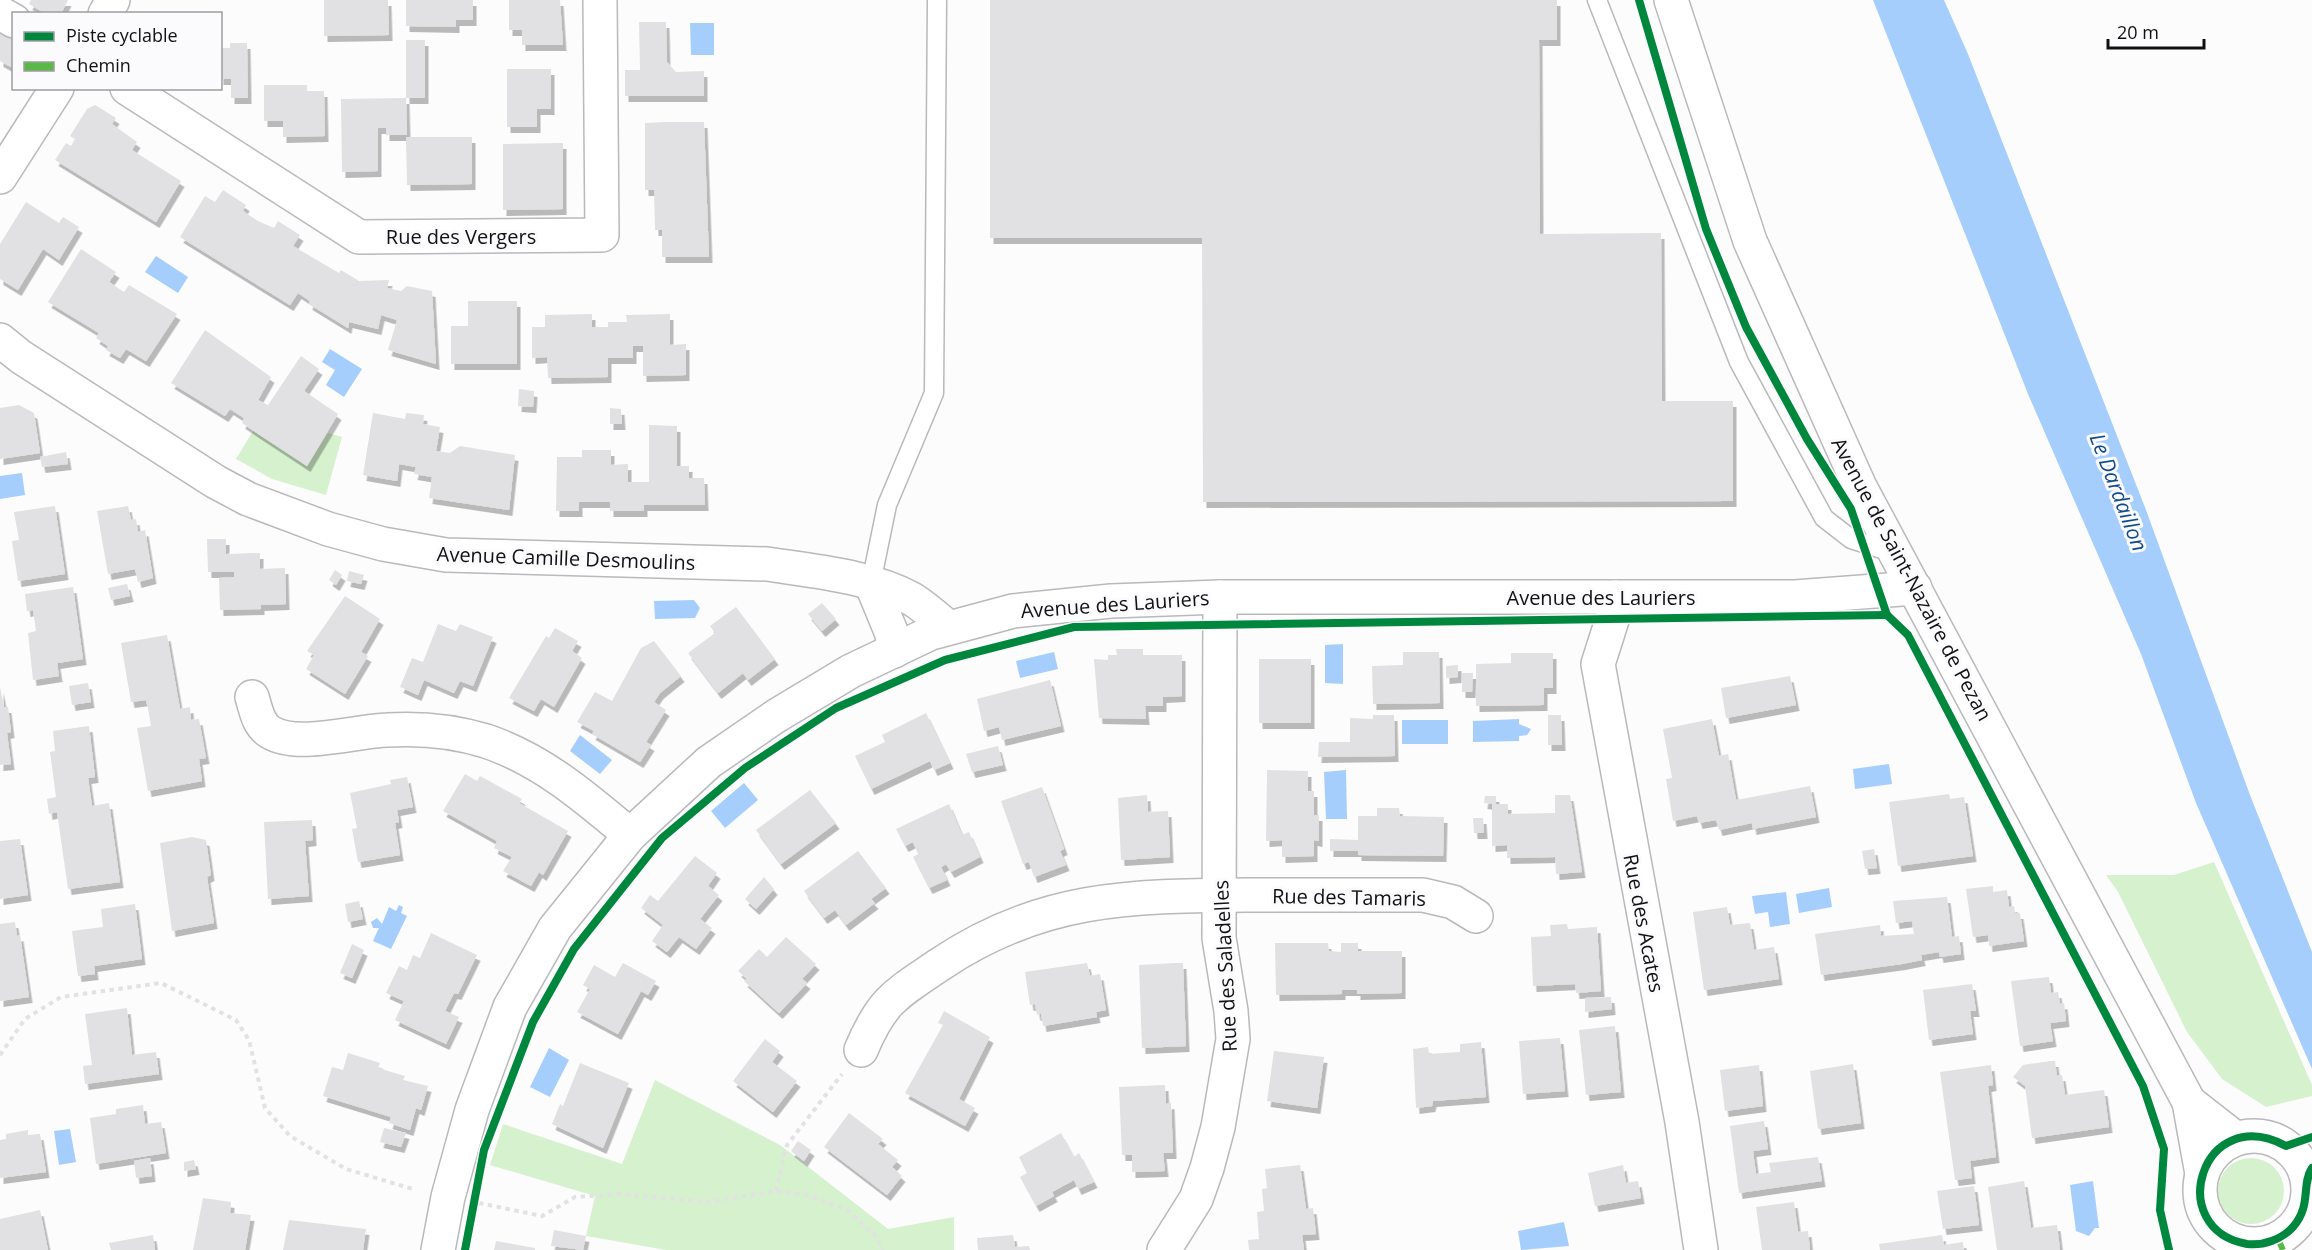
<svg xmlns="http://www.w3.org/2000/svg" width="2312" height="1250" font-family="'Open Sans',sans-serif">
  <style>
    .green { fill: #d6f1cd }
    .water { fill: #a5cefd }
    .building { fill: #e1e1e3; filter: url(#shadow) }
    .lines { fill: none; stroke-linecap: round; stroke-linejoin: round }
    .service-casing { stroke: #b9b9bb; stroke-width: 21 }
    .minor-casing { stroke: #b9b9bb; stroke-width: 36 }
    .tertiary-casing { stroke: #b9b9bb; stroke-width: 36 }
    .secondary-casing { stroke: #b9b9bb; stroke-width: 36 }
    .path { stroke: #e2e2e3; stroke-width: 4; stroke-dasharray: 4.5 4.5; stroke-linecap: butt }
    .service { stroke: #fff; stroke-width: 18 }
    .minor { stroke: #fff; stroke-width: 33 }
    .tertiary { stroke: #fff; stroke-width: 33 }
    .secondary { stroke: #fff; stroke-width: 33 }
    .quiet { stroke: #58b947; stroke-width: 6; stroke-dasharray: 12 6; stroke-linecap: butt }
    .cycleway-casing { stroke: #fbfbfd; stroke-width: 11 }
    .cycleway { stroke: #00873e; stroke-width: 8 }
    .labels { text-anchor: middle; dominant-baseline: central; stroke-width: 6; stroke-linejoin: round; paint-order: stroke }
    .street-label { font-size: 20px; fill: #111114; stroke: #fbfbfd }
    .water-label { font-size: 21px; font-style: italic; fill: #104b87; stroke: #fbfbfd }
  </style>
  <defs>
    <filter id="shadow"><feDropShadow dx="3.5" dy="6" stdDeviation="0" flood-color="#0004"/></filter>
  </defs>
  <rect width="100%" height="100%" fill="#fcfcfc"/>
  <g class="green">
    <path d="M253,431L307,466L328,433L342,437L326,495L272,479L236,459Z"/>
    <path d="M2214,862L2312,1085V1096L2266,1107L2222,1079L2187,1032L2118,892L2106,875H2174Z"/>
    <path d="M655,1080L780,1145L888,1229L954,1217V1250H666L586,1236L595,1196L490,1165L503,1124L622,1164Z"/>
    <circle cx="2251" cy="1191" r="33"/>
  </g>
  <g class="water">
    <path d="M1873,0H1944L1968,54L2146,510L2250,795L2312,952V1069L2196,803L2141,654L2028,394Z"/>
    <path d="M714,23V55H691L690,23Z"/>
    <path d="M156,256L188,277L178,293L145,272Z"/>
    <path d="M330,349L362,369L344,397L326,385L335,370L322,362Z"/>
    <path d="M22,473L25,495L0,499V476Z"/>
    <path d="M694,600L700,608L695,618L655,619L654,601Z"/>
    <path d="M1343,644V684L1325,683V645Z"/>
    <path d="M1054,652L1058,669L1020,678L1016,661Z"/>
    <path d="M1519,719V724L1531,729L1527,735L1519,736V741L1473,742V721Z"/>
    <rect x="1402" y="720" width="46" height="24"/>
    <path d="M580,735L612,760L600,774L570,751Z"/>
    <path d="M1889,764L1892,784L1855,789L1853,769Z"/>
    <path d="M1346,770L1347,819H1326L1324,772Z"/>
    <path d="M744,783L758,800L725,828L711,811Z"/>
    <path d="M1829,888L1832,907L1799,913L1796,894Z"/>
    <path d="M1786,892L1790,924L1770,927L1768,912L1755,914L1752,896Z"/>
    <path d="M399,905L403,907L401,913L407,916L391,949L373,941L379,928H373L371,922L377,918L382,924L389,907L396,911Z"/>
    <path d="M549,1048L569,1060L550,1097L530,1087Z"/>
    <path d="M70,1129L76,1162L59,1165L54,1131Z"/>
    <path d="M2093,1181L2099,1228H2095L2089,1236L2076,1231L2070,1185Z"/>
    <path d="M1564,1222L1569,1246L1521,1250L1518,1231Z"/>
  </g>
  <g class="building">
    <path d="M31,0H68L61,14H46L29,4Z"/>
    <path d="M324,0H388L389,35L324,36Z"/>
    <path d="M406,0H473V20H456V27L406,26Z"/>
    <path d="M509,0H560L563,45H522V30H509Z"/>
    <path d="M990,0H1557V40H1539L1540,234L1661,233L1662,401H1733V501L1203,502L1202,238H990Z"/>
    <path d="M639,22H666L667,62L676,72L704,71V96H625V70H640Z"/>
    <path d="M0,32L14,39L11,67L0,61Z"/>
    <rect x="406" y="40" width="19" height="58"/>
    <path d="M230,43H247L248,98H231V79H220V48H230Z"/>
    <path d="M507,69H551V109H537V127H507Z"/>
    <path d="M264,85H307V91H324L325,136L283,137V121H264Z"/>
    <path d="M406,98L407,135H386V128H378V171L342,172L341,99Z"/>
    <path d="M95,105L116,118L112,124L137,142L132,150L181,181L156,222L55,160L66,143L71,146L75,139L70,136L87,109Z"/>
    <path d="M666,122H704L709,257H662V230H655L654,190H645V123Z"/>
    <path d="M406,137H472V184L407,185Z"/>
    <path d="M563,143V209L503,210V144Z"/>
    <path d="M223,190L246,205L243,211L258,221L274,228L278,221L300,235L293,246L339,273L341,270L359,281L389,280L387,288L401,291L407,286L432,291L436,364L388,350L397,320L381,315L378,329L349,322L348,328L309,304L310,301L298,293L290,305L180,237L205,196L215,202Z"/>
    <path d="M26,202L59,223L63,217L79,227L59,260L43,249L18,290L0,279V244Z"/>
    <path d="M81,249L116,272L109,282L124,292L129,285L177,314L146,361L126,349L120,358L106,350L108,346L96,338L99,333L48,302Z"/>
    <path d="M468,301H517V364H451V326H468Z"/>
    <path d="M592,314V327H608V322H627L626,315L670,314V345L686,344V375L643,376V346H633V358H608V377L548,378L547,357L532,358V327H545V315Z"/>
    <path d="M205,330L271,377L258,400L268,405L301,356L319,369L304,391L338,414L307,466L242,423L244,418L230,409L225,416L171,383Z"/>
    <path d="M519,389L534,391L533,407L518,406Z"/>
    <path d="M19,405L34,413L40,453L0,459V408Z"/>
    <path d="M610,408L621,409L622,424H610Z"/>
    <path d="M373,413L405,419L406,413L424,415L423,424L440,427L436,451L450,453L460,446L515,455L509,510L429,498L432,477L414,474L416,467L399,464L397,481L363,475Z"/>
    <path d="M649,425L677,426V466H689V478H704L705,505H644V511H610V502H579V511H556L557,457H582V450H611V465L628,464V482H649Z"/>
    <path d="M66,452L68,464L42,467L40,457Z"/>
    <path d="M55,506L65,574L18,581L12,541L19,540L14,512Z"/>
    <path d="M128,506L131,520L136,519L138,532L145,530L153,578L138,582L135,569L108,574L97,511Z"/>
    <path d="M207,539H226V554L260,553V569L285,568L286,604L261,605V609L220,610L219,578L234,577V572H208Z"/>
    <path d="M335,570L342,575L336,585L329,580Z"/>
    <path d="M349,571L364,575L361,584L347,581Z"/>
    <path d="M127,584L130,596L111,600L108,588Z"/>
    <path d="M73,587L83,659L57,663L59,676L33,680L28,633L36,631L33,610L27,611L25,594Z"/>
    <path d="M345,596L380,619L361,652L368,656L345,694L306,669L314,655L307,651Z"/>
    <path d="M822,603L836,619L822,631L808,614Z"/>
    <path d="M736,607L775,659L748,680L743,673L718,693L688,653L715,633L710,626Z"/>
    <path d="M438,624L456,631L460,624L493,637L473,686L460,681L454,693L424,680L418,695L400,687L412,658L423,662Z"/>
    <path d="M555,628L578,641L572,651L582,658L554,707L541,699L534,711L509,698L546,636L549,638Z"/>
    <path d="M167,635L180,709L190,707L191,720L199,719L206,758L199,759L202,781L148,791L137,728L151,726L149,714L146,700L131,702L121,643Z"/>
    <path d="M654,641L681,676L660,693L654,702L666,710L646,742L651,745L640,762L592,734L594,731L577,722L595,692L612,701L641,648Z"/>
    <path d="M1116,649H1143V655H1182V696L1163,697V706H1145L1146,719L1099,718L1094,659L1108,660V655H1117Z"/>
    <path d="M1403,652H1439L1440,703L1373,704L1372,666L1403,665Z"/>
    <path d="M1511,653H1553V688H1544V705L1476,706V664L1511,663Z"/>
    <rect x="1259" y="659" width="52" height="64"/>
    <path d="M1458,665V677L1446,678V666Z"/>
    <path d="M1462,673H1473L1472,692H1462Z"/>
    <path d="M1790,676L1796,705L1726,718L1721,688Z"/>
    <path d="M1050,680L1061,726L1002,740L999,727L984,731L977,699Z"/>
    <path d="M88,683L91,702L72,705L69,686Z"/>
    <path d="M0,687L4,707H8L11,732L7,733L11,764L0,765Z"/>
    <path d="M926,713L950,763L934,770L930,761L871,789L855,756L885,742L882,735Z"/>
    <path d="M1373,715H1394L1395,756L1318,757L1319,742H1350V718L1373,719Z"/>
    <path d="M1548,715H1561L1562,745H1548Z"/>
    <path d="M1712,719L1719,756L1728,754L1736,800L1810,786L1816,817L1753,829L1752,823L1719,830L1716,820L1699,823L1697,816L1673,821L1666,779L1672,778L1663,729Z"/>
    <path d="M89,726L95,777L88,778L92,806L109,803L120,882L68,889L57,812L49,814L47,799L56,797L50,752L55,751L53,731Z"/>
    <path d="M998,746L1003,765L972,772L966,754Z"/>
    <path d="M1267,770L1308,771V791H1314V815H1319V841L1314,840V856L1282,857V840L1266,841Z"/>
    <path d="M465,774L477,781L480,776L522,799L519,803L568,831L543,875L539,872L531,886L503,871L512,857L494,848L497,841L443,811Z"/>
    <path d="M407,777L413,807L397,810L399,822L395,823L400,855L358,862L352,829L357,828L350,793L391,784L390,780Z"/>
    <path d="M1042,787L1064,849L1060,851L1066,865L1034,877L1029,862L1023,864L1001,801Z"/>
    <path d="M810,790L836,823L781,864L756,830Z"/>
    <path d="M1949,794L1950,799L1964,797L1973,856L1898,866L1889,802Z"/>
    <path d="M1147,795L1148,812L1168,811L1170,857L1121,860L1118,798Z"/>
    <path d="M1555,795H1570L1582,872L1556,874L1555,857L1507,858V845L1492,846V804L1484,803L1485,796H1496V804H1508V814L1555,813Z"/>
    <path d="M949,804L962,835L969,832L980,857L951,872L946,864L941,867L947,880L929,888L913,857L918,854L913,842L905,846L896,829Z"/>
    <path d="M1377,808H1399L1400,816L1444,817L1443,856L1358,855V851H1330V839L1358,840V816H1377Z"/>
    <path d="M1473,818H1483L1484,833H1474Z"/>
    <path d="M312,820L313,840L305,841L309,896L268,899L264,822Z"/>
    <path d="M192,837L206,840L211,875L207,877L214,923L172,931L160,843Z"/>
    <path d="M20,839L28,895L0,899V841Z"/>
    <path d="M1874,849L1877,868L1865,869L1862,851Z"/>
    <path d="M858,851L886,888L871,899L875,903L846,925L835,910L824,918L804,891Z"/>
    <path d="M695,856L717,873L708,886L719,895L700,919L712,928L696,949L679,937L667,952L652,941L663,925L641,908L650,895L658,901Z"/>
    <path d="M764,877L774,889L756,909L745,899Z"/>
    <path d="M1993,886V892L2007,890L2009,907L2014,906L2015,913H2020L2024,941L1989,946L1988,935L1973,937L1966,889Z"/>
    <path d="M1947,897L1952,937L1959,936L1961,954L1940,957L1939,952L1921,955L1922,960L1902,964L1821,975L1815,934L1880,925L1881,936L1914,934L1912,921L1896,923L1893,901Z"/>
    <path d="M359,901L363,919L348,922L345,904Z"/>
    <path d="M135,904L142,959L94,966L95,974L78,976L72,931L103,927L101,909Z"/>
    <path d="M1727,907L1730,925L1750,923L1754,950L1774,947L1779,979L1704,990L1693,912Z"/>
    <path d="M15,922L17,936L20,935L29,997L0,1001V924Z"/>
    <path d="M1567,924L1568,929L1597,927L1601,991L1576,993L1575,984L1533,986L1531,937L1551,936L1550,925Z"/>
    <path d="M431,933L477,955L458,994L454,993L445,1011L459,1017L446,1044L395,1020L404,1001L386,993L399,966L407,970L413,955L420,958Z"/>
    <path d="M786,937L816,964L802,979L807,983L779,1013L744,981L747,979L738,971L759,949L767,957Z"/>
    <path d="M1275,943H1328L1329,951L1341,952V943H1358V951H1402V993L1357,994V990H1342V994L1276,995Z"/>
    <path d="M352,944L364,950L352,978L340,973Z"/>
    <path d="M623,963L656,981L648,995L641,991L618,1034L577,1012L590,989L583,985L594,965L615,977Z"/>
    <path d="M1087,963L1090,976L1100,974L1106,1010L1096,1012L1097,1017L1043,1026L1041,1013L1037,1015L1035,1004L1030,1005L1025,972Z"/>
    <path d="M1176,963H1183L1186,1046L1142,1048L1139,965Z"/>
    <path d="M2049,977L2051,993L2058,992L2060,1004L2064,1003L2066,1021L2050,1023L2053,1041L2020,1046L2011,981Z"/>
    <path d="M1972,984L1976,1011H1970L1973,1034L1929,1040L1923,990Z"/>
    <path d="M1611,997L1612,1009L1585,1012V998Z"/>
    <path d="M127,1008L132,1055L156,1052L159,1074L85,1084L83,1066L92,1065L85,1014Z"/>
    <path d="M944,1011L990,1037L959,1099L975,1108L965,1126L905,1093L943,1025L938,1023Z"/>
    <path d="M1615,1026L1621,1092L1586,1095L1579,1030Z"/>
    <path d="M1560,1038L1565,1091L1523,1094L1519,1041Z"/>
    <path d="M765,1039L780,1051L772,1062L797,1081L773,1112L733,1081Z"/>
    <path d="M1481,1042L1486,1097L1433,1101L1432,1106L1416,1108L1413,1049L1428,1047L1429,1054L1460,1052V1044Z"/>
    <path d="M1274,1051L1324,1057L1317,1108L1267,1101Z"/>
    <path d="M348,1053L380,1063L378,1068L405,1076L403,1080L428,1086L421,1110L416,1108L410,1130L389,1123L391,1117L323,1096L332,1067L343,1070Z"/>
    <path d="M2050,1061H2055L2057,1076L2062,1075L2065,1095L2104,1090L2109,1127L2032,1138L2025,1086L2013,1077L2023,1065Z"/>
    <path d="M580,1063L629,1083L603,1148L552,1124L560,1104L563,1106Z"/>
    <path d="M1853,1064L1861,1123L1818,1129L1810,1071Z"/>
    <path d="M1759,1065L1763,1106L1725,1111L1720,1070Z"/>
    <path d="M1991,1065L1993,1085L1988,1086L1996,1157L1970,1161L1972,1178L1955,1180L1940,1072Z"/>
    <path d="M1165,1085L1166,1104L1171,1103L1173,1153H1163L1165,1171L1132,1172V1155H1122L1119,1087Z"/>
    <path d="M143,1105L145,1124L161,1122L166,1153L96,1164L90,1118L116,1114V1109Z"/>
    <path d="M849,1113L883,1139L878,1144L898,1160L892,1167L902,1176L887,1195L824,1147Z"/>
    <path d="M1764,1121L1768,1149L1753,1151L1756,1174L1771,1172L1769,1163L1818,1157L1822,1181L1739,1193L1730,1126Z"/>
    <path d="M384,1128L406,1133L401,1147L380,1142Z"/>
    <path d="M28,1130V1135L40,1134L46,1172L0,1178V1140L6,1139V1134Z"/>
    <path d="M1061,1133L1074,1157L1079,1153L1094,1182L1078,1189L1074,1180L1052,1192L1054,1196L1036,1206L1020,1177L1027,1173L1019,1157Z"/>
    <path d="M798,1141L811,1150L804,1161L791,1151Z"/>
    <path d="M150,1158L152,1176L136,1178L134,1161Z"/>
    <path d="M194,1160L196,1169L184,1171V1162Z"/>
    <path d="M1300,1165L1306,1209L1313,1208L1316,1234L1302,1235L1304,1250H1249L1248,1240L1259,1239L1257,1212L1264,1211L1262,1189L1267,1188L1265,1169Z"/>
    <path d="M1623,1165L1626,1183L1638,1181L1641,1198L1595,1206L1588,1173Z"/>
    <path d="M2024,1181L2031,1228L2057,1225L2060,1250H1997L1988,1187Z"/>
    <path d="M1974,1186L1979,1225L1943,1229L1937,1191Z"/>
    <path d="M203,1198L231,1202L230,1213L251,1215L245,1250H193Z"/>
    <path d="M1794,1202L1798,1232L1808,1231L1810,1250H1762L1756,1207Z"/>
    <path d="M40,1210L48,1250H0V1219Z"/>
    <path d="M289,1220L366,1229L363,1250H283Z"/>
    <path d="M554,1230L586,1236L583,1250L551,1246Z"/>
    <path d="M153,1235L155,1250H111L109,1243Z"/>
    <path d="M1013,1235L1015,1247L1029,1246L1030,1250H978L977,1238Z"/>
    <path d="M1942,1235L1944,1245L1963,1242L1964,1250H1880L1879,1244Z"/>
    <path d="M496,1241L535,1248V1250H494Z"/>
  </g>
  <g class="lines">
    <g class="service-casing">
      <g id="service">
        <path d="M1597,0L1739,362L1824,518L1851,539L1894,553"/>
        <path d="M871,583L887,505L934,393L937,0"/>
      </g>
    </g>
    <g class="minor-casing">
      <g id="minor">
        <path d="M0,13L14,21"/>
        <path d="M105,14L113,0"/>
        <path d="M127,88L359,237L602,235L600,0"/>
        <path d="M0,177L57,88"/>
        <path d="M0,340L21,357L216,482L248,499L328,529L383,544L446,555L767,564C814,571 869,576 912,599C925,607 938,619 949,628"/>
        <path d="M871,583L892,634L894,651"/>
        <path d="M1615,597L1613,617L1598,664L1682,1122L1701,1250"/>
        <path d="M252,697C256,710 258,725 270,732C297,749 356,731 387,730C420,728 454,731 486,741C542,760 585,797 630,835"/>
        <path d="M861,1050C882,1000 896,994 939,965C1041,896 1131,896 1249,895C1307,895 1365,895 1423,895L1453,902L1476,916"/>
        <path d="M438,1250L448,1197L472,1110L510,1007L555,928L630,835L709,762L776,716L851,671L931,633L1013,611L1111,601L1220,597H1795L1915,588"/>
        <path d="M1164,1250L1196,1199L1207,1168L1218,1127L1233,1039L1231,1011L1219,938L1220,597"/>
      </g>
    </g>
    <g class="tertiary-casing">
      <g id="tertiary">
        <path d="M1671,0L1750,241L1860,487L2189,1102L2202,1174"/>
        <path d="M2189,1102L2235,1138"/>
      </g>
    </g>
    <g class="secondary-casing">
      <circle id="secondary" cx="2254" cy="1190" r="54"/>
    </g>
    <g class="path">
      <path d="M0,1055L25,1019L61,997L161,983L236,1020L249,1040L265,1108L290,1136L346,1169L416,1190"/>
      <path d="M776,1191L787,1145L842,1074"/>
      <path d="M479,1203L542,1216L575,1197L620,1194L709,1202L776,1191L807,1195L847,1210L875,1235L883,1250"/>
    </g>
    <use href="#service" class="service"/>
    <use href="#minor" class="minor"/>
    <use href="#tertiary" class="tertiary"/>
    <use href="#secondary" class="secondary"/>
    <path class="quiet" d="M2278,1239L2283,1250"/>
    <g class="cycleway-casing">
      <g id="cycleway">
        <path d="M1639,0L1706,229L1746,327L1807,439L1851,509L1887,615L1908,635L2143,1086L2164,1149L2160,1210L2169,1250"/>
        <path d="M2312,1137L2286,1146C2202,1101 2163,1229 2247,1244C2264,1246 2282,1239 2293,1227C2312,1205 2301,1185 2312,1168"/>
        <path d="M465,1250L484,1150L533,1022L574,949L662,838L745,768L836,708L945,660L1074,627L1887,615"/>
      </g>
    </g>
    <use href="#cycleway" class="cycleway"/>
  </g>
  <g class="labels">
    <g class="street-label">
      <text x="461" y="236">Rue des Vergers</text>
      <text transform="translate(566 558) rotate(2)">Avenue Camille Desmoulins</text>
      <text transform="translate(1912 579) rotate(62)">Avenue de Saint-Nazaire de Pezan</text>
      <text x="1601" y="597">Avenue des Lauriers</text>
      <text transform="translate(1115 604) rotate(-4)">Avenue des Lauriers</text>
      <text transform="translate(1349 897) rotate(1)">Rue des Tamaris</text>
      <text transform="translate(1644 923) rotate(79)">Rue des Acates</text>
      <text transform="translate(1225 966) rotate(-93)">Rue des Saladelles</text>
    </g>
    <g class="water-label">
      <text transform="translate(2119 492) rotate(69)">Le Dardaillon</text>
    </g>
  </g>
  <rect x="12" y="12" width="210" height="78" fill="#fbfbfd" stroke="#9d9da0" stroke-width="1.5"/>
  <rect x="24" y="32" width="30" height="9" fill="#00873e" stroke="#9d9da0" stroke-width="1.5"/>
  <text x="66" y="42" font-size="18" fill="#111114">Piste cyclable</text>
  <rect x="24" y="62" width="30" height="9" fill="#58b947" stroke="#9d9da0" stroke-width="1.5"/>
  <text x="66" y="72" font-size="18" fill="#111114">Chemin</text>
  <path d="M2108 39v9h96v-9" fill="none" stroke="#111114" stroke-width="3"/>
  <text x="2117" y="39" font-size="18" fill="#111114" stroke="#fbfbfd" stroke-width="4.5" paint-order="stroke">20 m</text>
</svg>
